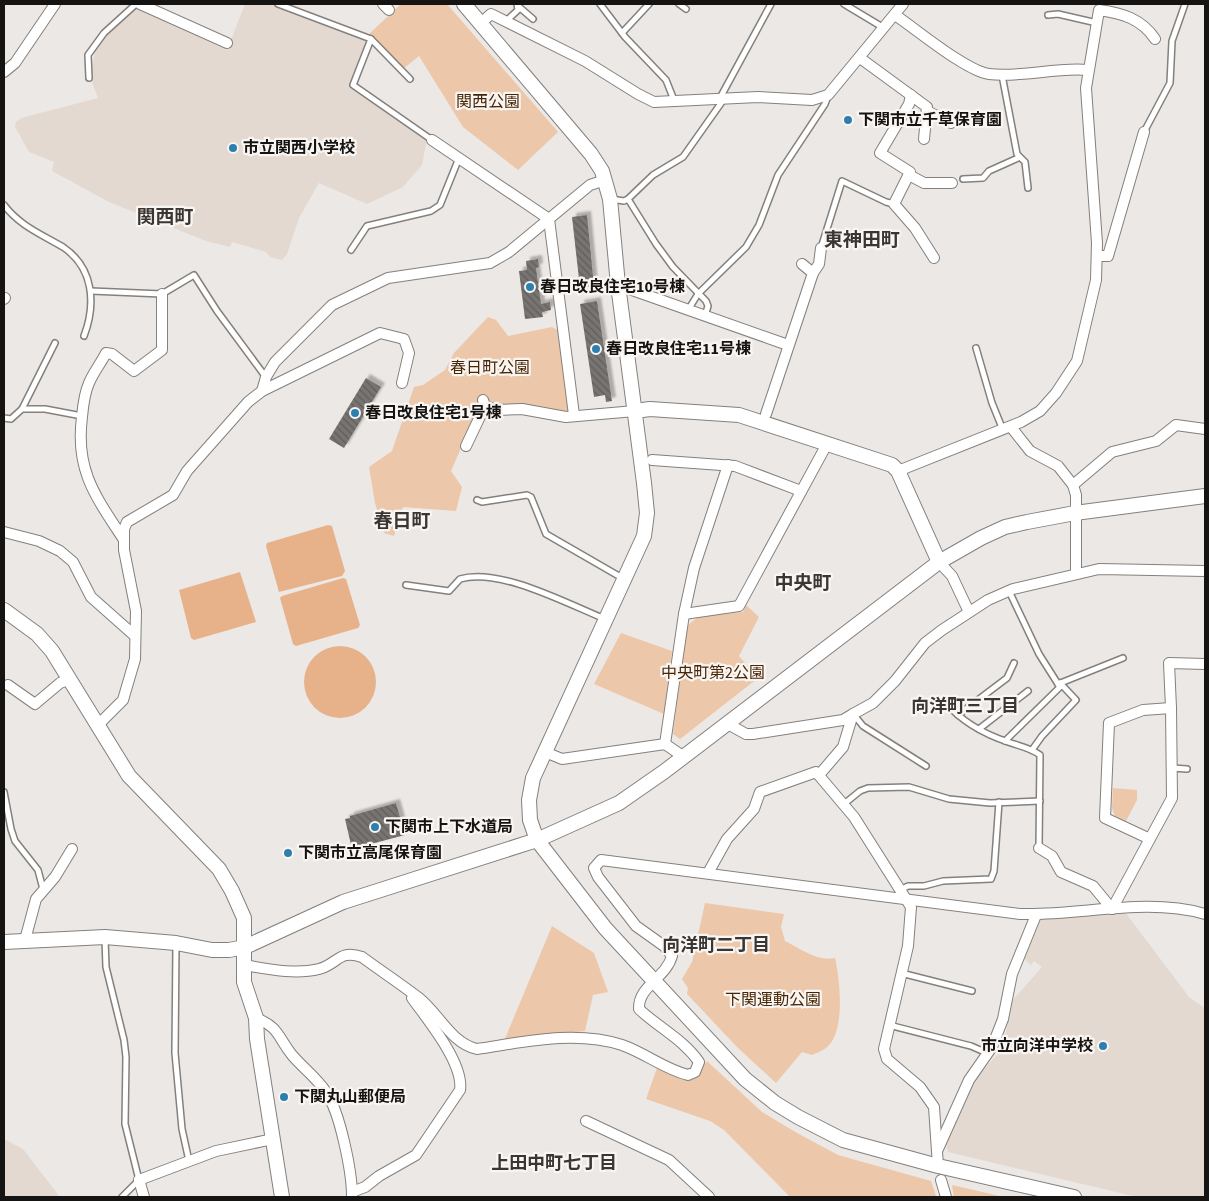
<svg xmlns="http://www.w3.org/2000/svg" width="1209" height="1201" font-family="'Source Sans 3','Noto Sans JP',sans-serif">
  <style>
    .built { fill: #e3d9d1 }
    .green { fill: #edc7a9 }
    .water { fill: #e7b289 }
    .building { fill: url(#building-back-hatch); filter: url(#shadow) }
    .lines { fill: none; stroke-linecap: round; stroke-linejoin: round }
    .lane-casing { stroke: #83807d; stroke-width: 8 }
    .street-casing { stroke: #83807d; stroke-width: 12 }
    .secondary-casing { stroke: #83807d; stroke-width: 16 }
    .lane { stroke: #fff; stroke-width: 5 }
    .street { stroke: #fff; stroke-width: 10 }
    .secondary { stroke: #fff; stroke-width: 14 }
    .poi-dot { fill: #2d7fb0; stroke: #f9f5f2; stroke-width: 2 }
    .labels { text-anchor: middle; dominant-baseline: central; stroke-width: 4.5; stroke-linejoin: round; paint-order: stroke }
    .park-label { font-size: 16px; fill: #492706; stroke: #f9f5f2 }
    .poi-label { font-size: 16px; font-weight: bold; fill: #151413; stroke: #f9f5f2; text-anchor: start }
    .neighbourhood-label { font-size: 18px; font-weight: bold; fill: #393634; stroke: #f9f5f2 }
    .quarter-label { font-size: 19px; font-weight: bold; fill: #393634; stroke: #f9f5f2 }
  </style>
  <defs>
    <pattern id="building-back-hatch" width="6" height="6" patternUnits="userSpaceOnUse" patternTransform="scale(1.25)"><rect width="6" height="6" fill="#777472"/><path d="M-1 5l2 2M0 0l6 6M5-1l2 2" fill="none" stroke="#605e5c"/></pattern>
    <filter id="shadow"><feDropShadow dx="4" dy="-4" stdDeviation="1" flood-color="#0004"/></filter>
  </defs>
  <rect width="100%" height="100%" fill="#ece8e5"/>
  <g class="built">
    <path d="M245,4L276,5L367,40L351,85L427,139L422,165L403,187L367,204L319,183L299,218L287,254L282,260L270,257L266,252L232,242L230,247L206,241L109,202L52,171L54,162L29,152L15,127L16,122L21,118L98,98L90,77L95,51L106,36L135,8L227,50Z"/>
    <path d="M1111,912H1125L1189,997L1205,1008V1197H1137L948,1152L945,1141L973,1081L997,1055L1005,1037L1012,1001L1042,967L1034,961L1031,965L1023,958L1036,924L1040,919Z"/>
    <path d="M4,1139L23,1149L60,1197H4Z"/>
  </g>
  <g class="green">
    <path d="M401,4H447L558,132L518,170L463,127L419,56L403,69L368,35Z"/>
    <path d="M488,317L496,320L508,336L552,327L559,331L569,410L566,413L479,407L451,471L462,487L456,511L403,507L394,536L384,533L375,503L369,467L392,451L414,387L423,385L445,370L454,353Z"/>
    <path d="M746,605L759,617L739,656L758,678L680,739L673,734L687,626L698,617L743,612Z"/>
    <path d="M621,633L672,651L664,714L594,684Z"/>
    <path d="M1113,788L1137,790V800L1126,821L1115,816L1112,808Z"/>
    <path d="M705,903L784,914L781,927L785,941C801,949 818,962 835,958C840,979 846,1033 826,1048C822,1051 816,1053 812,1055L802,1052L776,1083L737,1047L687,994L688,988L682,979L692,962Z"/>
    <path d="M552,926L594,953L608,992L593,995L585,1031L504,1041Z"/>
    <path d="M707,1061L762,1112L797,1133L838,1155L931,1181L936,1196L790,1197L724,1130L710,1121L646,1099L657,1068L684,1080L691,1079Z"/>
    <path d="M952,1185L1004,1197H954Z"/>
  </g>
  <g class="water">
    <path d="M328,525L332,526L345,571L342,576L279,592L266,546L267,543Z"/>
    <path d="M240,572L256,622L194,640L191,638L179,590Z"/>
    <path d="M343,578L346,579L360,625L358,628L296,646L293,644L280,598L282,596Z"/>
    <circle cx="340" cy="682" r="36"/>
  </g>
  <g class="building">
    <path d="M587,215L594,286L580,288L572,217Z"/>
    <path d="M538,259L539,267L536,268L541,304L550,302L551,310L542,312L543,317L525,319L519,271L527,270L526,261Z"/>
    <path d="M597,301L612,401L606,402L605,395L594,397L580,304Z"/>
    <path d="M366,378L381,387L344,448L329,439Z"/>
    <path d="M396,803L405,835L352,849L345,819L350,818V816Z"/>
  </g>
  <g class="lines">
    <g class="lane-casing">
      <g id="lane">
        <path d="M278,4L371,39L353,85L432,140"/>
        <path d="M600,4L625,37L666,80L674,100"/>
        <path d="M679,4L686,9"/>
        <path d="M844,4L884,28"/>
        <path d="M518,6L533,19"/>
        <path d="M1048,15L1058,14L1097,23"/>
        <path d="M505,22L518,10L517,4"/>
        <path d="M622,33L649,4"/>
        <path d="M371,39L410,79"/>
        <path d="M1002,75L1017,154L1025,162L1028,188"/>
        <path d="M89,78L88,55L104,33L136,4"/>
        <path d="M720,98L771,4"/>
        <path d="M1144,132L1170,83L1172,41L1185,4"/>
        <path d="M963,179L983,178L989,171L1018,158"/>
        <path d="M611,199L624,201L628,199L653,175L683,157L724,99"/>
        <path d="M628,199L656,244L673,267L706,301L708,306L705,316"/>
        <path d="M4,205C20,226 41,234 63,247C94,268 96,304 84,336"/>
        <path d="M821,248L842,181L886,202L894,204"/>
        <path d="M351,250L367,226L431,211L440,205L459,158"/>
        <path d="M91,291L162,294L194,275L217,311L265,376"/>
        <path d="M688,310L698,294L746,247L759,225L778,175L825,104L828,96"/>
        <path d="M976,348L992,403L1003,430"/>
        <path d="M22,409H45L82,416"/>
        <path d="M4,418L11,419L22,409L55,343"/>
        <path d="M477,500L482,502L527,495L531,497L546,534L624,579"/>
        <path d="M406,585L449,591L460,579C499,567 568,604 605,619"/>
        <path d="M1009,591L1039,654L1058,684L1123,658"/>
        <path d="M945,702C961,721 984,734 1008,742C1019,746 1031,748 1040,755L1039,848"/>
        <path d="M854,715L863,726L926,766"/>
        <path d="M958,715L1007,678L1014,663"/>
        <path d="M979,729L1028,691"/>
        <path d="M1005,741L1060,687L1058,684"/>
        <path d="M1032,750L1042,736L1076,700L1060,683"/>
        <path d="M1172,768L1187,769"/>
        <path d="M4,792L11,829L15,841L38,870L43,889"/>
        <path d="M844,804L860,791L868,788L909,787L949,799L990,803L1040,801"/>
        <path d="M900,890L908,886H924L943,881L991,879L994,871L999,802"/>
        <path d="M105,939L106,967L124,1040L126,1057L125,1124L139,1180L122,1197"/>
        <path d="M176,945L175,1053L182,1129L189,1161"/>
        <path d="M901,973L972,991"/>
        <path d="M889,1025L971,1046L987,1053"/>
      </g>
    </g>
    <g class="street-casing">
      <g id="street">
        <path d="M140,4L227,43"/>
        <path d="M383,4L389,10"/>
        <path d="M895,15C916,29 966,71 989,74C1022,78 1055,67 1088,70"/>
        <path d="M481,23L491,14L585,61L638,94L654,102L758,97L812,100L828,95L903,4"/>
        <path d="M860,58L927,107L924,139"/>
        <path d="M4,72L15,63L55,4"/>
        <path d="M911,95L909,104L880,153L910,172L894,204L915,228L934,258"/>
        <path d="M927,111L951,123"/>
        <path d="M432,140L549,219L574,415"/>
        <path d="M909,175L924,183H952"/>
        <path d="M1097,256H1108L1144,132"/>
        <path d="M813,273L819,264L821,248"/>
        <path d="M618,285L788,345"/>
        <path d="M4,299L5,298"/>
        <path d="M262,391L266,377L275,362L332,305L388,278L490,263L509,252L590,185L605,180"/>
        <path d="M483,400L485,406L496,410L522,409L566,417L635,411"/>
        <path d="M766,414L813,273L802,264"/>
        <path d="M1011,427L1030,451L1058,466L1073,485L1076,495V574"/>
        <path d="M466,446L485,406"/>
        <path d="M652,460L735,466L801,491"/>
        <path d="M898,471L1021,422L1040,411L1056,393L1077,361L1096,280L1097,243L1086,88L1099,10C1122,13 1142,19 1155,39"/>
        <path d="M1073,485L1112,452L1156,441L1176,425L1205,429"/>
        <path d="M4,532L39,541L60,551L73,562L91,597L135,636"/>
        <path d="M124,540C96,497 75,471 82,417C83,406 84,394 89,383C93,373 101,363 106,353L112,354L134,371L162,350V294"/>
        <path d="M939,562L952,576L969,612"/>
        <path d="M684,614L739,606L827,444"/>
        <path d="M8,685L35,704L60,683L70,679"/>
        <path d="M1171,708L1169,663L1205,664"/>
        <path d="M726,723L746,734H753L843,720L853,714L873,703L895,681L925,643L942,630L988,600L1013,589L1099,569L1205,571"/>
        <path d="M98,725L123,700L135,659L136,611L124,550V529L127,522L173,495L187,471L248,402L262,391L380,333L404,339L409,353L402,383"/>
        <path d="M665,744L684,614L694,568L728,465"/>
        <path d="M545,752L562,759L665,744L684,757"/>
        <path d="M819,775L843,747L853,714"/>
        <path d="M1039,848L1052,856L1061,872L1093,886L1112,909"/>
        <path d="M708,873L727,839L754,809L760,792L816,772L854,817L911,907L908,946L884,1049L887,1059L920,1087L934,1107L938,1166"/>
        <path d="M1112,909L1172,798L1171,708L1143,710L1109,723L1105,818L1150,839"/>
        <path d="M25,940L36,899L55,877L72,849"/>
        <path d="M244,965C268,969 295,975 319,969C338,964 339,949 362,957C381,971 401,984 419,998C439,1014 451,1043 477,1049C524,1042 575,1030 622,1045C645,1053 664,1069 688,1075L695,1072L699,1062C683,1039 659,1028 639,1009C638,986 666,978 672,956L664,946L636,926L598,877L594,868L601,860L1020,914C1081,916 1145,897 1205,914"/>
        <path d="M256,1018C280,1028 277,1036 292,1055C303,1068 317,1078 326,1092C340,1112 352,1172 352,1196"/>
        <path d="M586,1121L669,1160L709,1197"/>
        <path d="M938,1149L969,1080L992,1047L1003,1019L1012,974L1036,915"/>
        <path d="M941,1180L946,1197"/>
        <path d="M352,1192L365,1187L379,1176L416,1155L460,1090C464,1063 427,1019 412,998"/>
        <path d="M144,1197L139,1180L216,1151L273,1139"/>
      </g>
    </g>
    <g class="secondary-casing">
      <g id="secondary">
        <path d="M464,4L591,154L602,171L610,199L618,285L644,483L647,513L644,536L533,778L529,800L530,820L537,840L605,928L745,1079L775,1103L798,1117L843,1140L938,1166L1074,1197"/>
        <path d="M635,411L650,409L739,415L892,465L898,471L939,562"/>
        <path d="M4,610L37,634L52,651L129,776L219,869L232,891L244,918V982L256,1018L257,1039L282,1197"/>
        <path d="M4,942L105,937L176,943L212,950H229L245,947L343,902L537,840L619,803L665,771L939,562L981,538L1005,527L1027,522L1075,513L1205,496"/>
      </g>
    </g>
    <use href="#lane" class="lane"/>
    <use href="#street" class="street"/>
    <use href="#secondary" class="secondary"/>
  </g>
  <g class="poi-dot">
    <circle cx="848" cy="120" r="5"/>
    <circle cx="233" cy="148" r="5"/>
    <circle cx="530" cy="287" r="5"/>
    <circle cx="596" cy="349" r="5"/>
    <circle cx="355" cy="413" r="5"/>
    <circle cx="375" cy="827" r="5"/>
    <circle cx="288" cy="853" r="5"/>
    <circle cx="1103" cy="1046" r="5"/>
    <circle cx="284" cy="1097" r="5"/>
  </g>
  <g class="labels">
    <g class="park-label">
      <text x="488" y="102">関西公園</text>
      <text x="490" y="368">春日町公園</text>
      <text x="713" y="673">中央町第2公園</text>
      <text x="773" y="1000">下関運動公園</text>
    </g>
    <g class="poi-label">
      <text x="858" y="120">下関市立千草保育園</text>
      <text x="243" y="148">市立関西小学校</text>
      <text x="540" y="287">春日改良住宅10号棟</text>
      <text x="606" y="349">春日改良住宅11号棟</text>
      <text x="365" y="413">春日改良住宅1号棟</text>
      <text x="385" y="827">下関市上下水道局</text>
      <text x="298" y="853">下関市立高尾保育園</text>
      <text x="1093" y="1046" text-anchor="end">市立向洋中学校</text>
      <text x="294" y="1097">下関丸山郵便局</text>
    </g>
    <g class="neighbourhood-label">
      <text x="965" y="706">向洋町三丁目</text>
      <text x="716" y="945">向洋町二丁目</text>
      <text x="554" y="1163">上田中町七丁目</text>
    </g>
    <g class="quarter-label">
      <text x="165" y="217">関西町</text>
      <text x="862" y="240">東神田町</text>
      <text x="402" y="521">春日町</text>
      <text x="803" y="583">中央町</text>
    </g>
  </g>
  <rect width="1209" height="1201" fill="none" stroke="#151413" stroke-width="10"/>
</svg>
